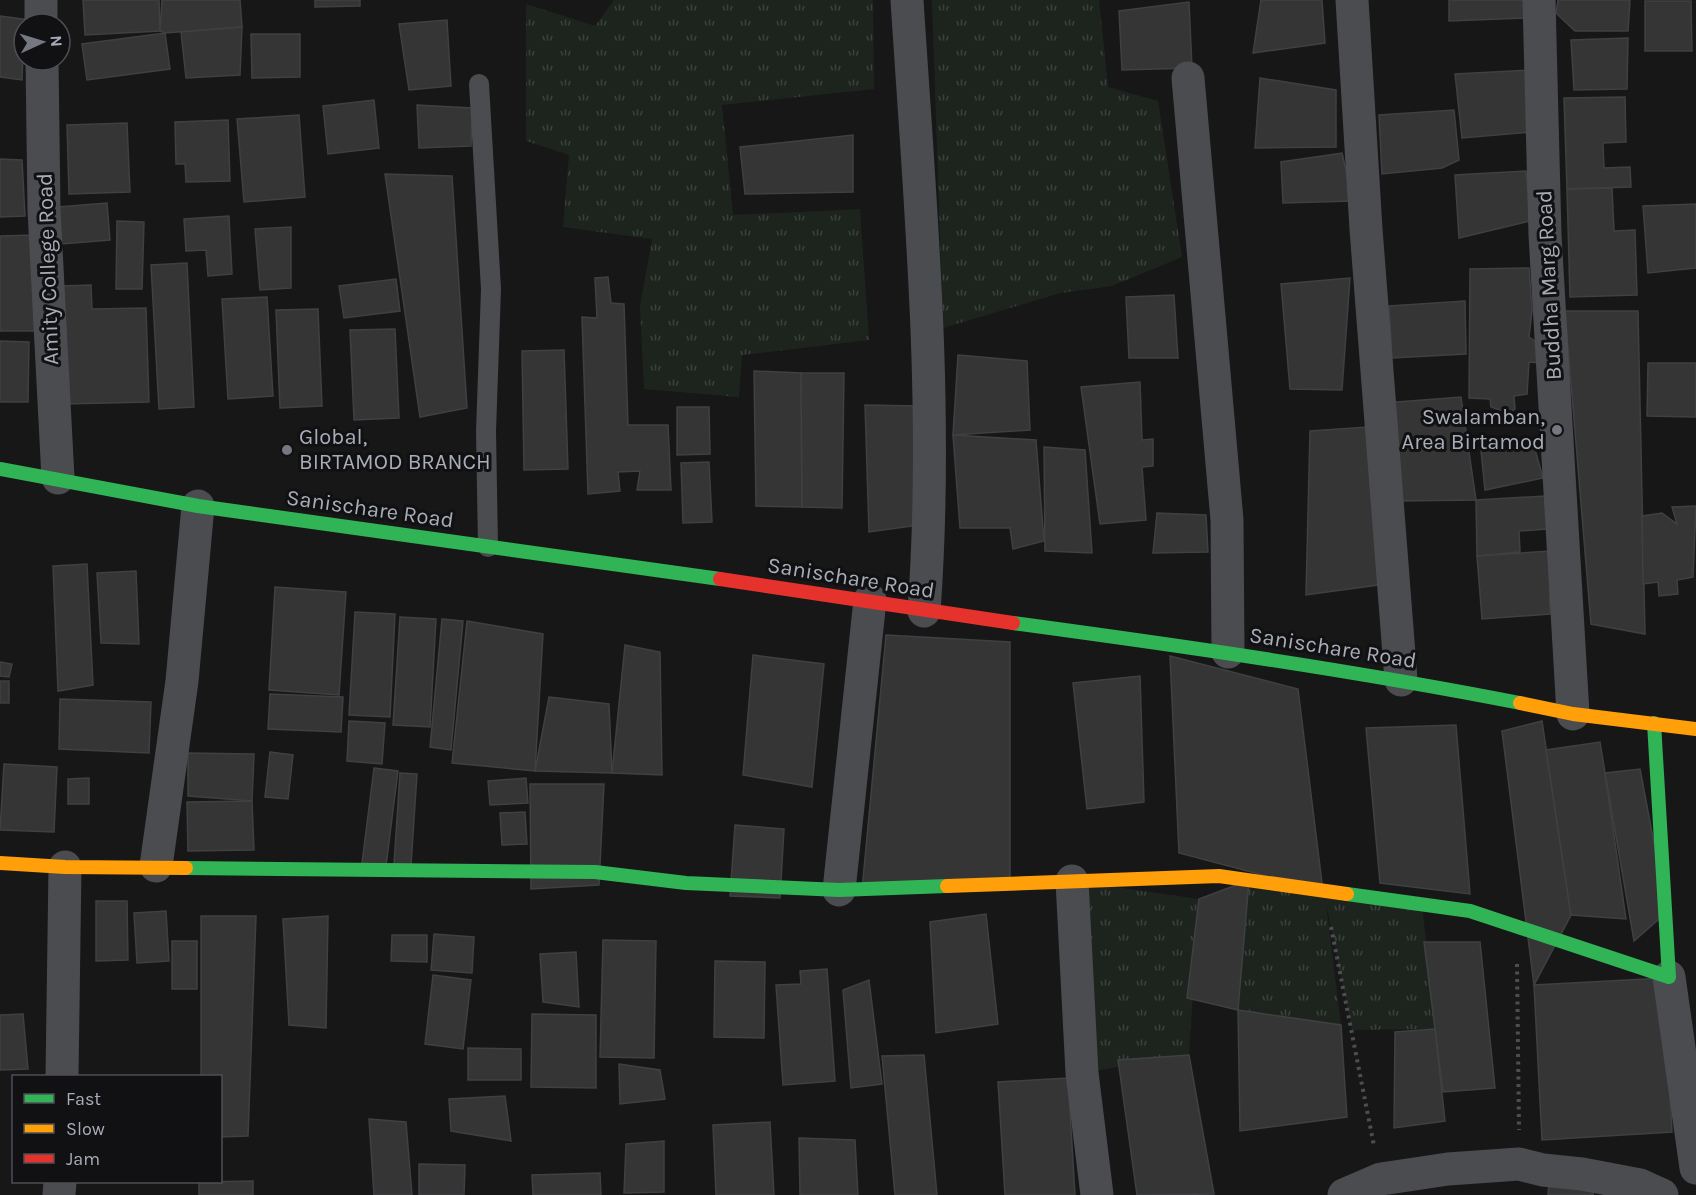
<svg xmlns="http://www.w3.org/2000/svg" width="1696" height="1195" font-family="Karla,sans-serif">
  <style>
    .grass { fill: url(#grass-tufts) }
    .building { fill: #353536; stroke: #3f4043; stroke-width: 1.5 }
    .lines { fill: none; stroke-linecap: round; stroke-linejoin: round }
    .path { stroke: #4d4e52; stroke-width: 4; stroke-dasharray: 3 4.5; stroke-linecap: butt }
    .lane { stroke: #4b4c50; stroke-width: 20 }
    .street { stroke: #4b4c50; stroke-width: 33 }
    .fast { stroke: #30b455; stroke-width: 14 }
    .slow { stroke: #ff9f0a; stroke-width: 14 }
    .jam { stroke: #e5322d; stroke-width: 14 }
    .poi-dot { fill: #757880; stroke: #111113; stroke-width: 2 }
    .labels { text-anchor: middle; dominant-baseline: central; stroke-width: 6; stroke-linejoin: round; paint-order: stroke }
    .street-label { font-size: 22px; fill: #a8adb8; stroke: #111113 }
    .poi-label { font-size: 22px; fill: #a8adb8; stroke: #111113; text-anchor: end }
  </style>
  <defs>
    <pattern id="grass-tufts" width="24" height="20" patternUnits="userSpaceOnUse" patternTransform="scale(1.5)"><rect width="24" height="20" fill="#1d241e"/><path d="M3 7l-1-3M5 7V3M7 7l1-3M15 17l-1-3M17 17v-4M19 17l1-3" fill="none" stroke="#3b413d"/></pattern>
  </defs>
  <rect width="100%" height="100%" fill="#171717"/>
  <g class="grass">
    <path d="M614,0H873L874,89L722,105L733,215L860,209L869,340L742,355L739,397L644,389L640,307L652,239L563,227L569,155L526,141V4L595,26Z"/>
    <path d="M932,0H1099L1108,87L1158,101L1182,257L1112,286L1060,293L943,328Z"/>
    <path d="M1249,880L1422,904L1435,1029L1352,1030L1326,903L1341,1025L1238,1010Z"/>
    <path d="M1072,881L1199,899L1189,1055L1082,1073Z"/>
  </g>
  <g class="building">
    <path d="M83,0H159L160,31L85,35Z"/>
    <path d="M162,0H240L242,27L165,33L160,31Z"/>
    <path d="M315,0H360V6L315,7Z"/>
    <path d="M1261,0H1322L1325,43L1253,53Z"/>
    <path d="M1449,0H1525V18L1449,21Z"/>
    <path d="M1558,0H1630L1628,31H1575L1556,13Z"/>
    <path d="M1645,1H1691L1692,51H1645Z"/>
    <path d="M1189,2L1192,68L1122,70L1119,11Z"/>
    <path d="M0,16L29,20L28,24H24L22,80L0,77Z"/>
    <path d="M447,20L451,86L409,90L399,24Z"/>
    <path d="M242,27L240,75L186,78L181,32Z"/>
    <path d="M165,33L170,69L87,80L82,44Z"/>
    <path d="M251,34H300V77L252,78Z"/>
    <path d="M1628,38L1627,89L1574,90L1571,40Z"/>
    <path d="M1533,70L1532,132L1462,138L1455,74Z"/>
    <path d="M1260,78L1336,90V147L1255,148Z"/>
    <path d="M1625,97L1626,142L1603,143L1604,168L1630,167L1631,187L1567,189L1564,98Z"/>
    <path d="M374,100L379,148L328,154L323,106Z"/>
    <path d="M417,105L472,108L471,146L419,148Z"/>
    <path d="M1454,110L1459,160L1442,168L1382,174L1379,115Z"/>
    <path d="M299,115L305,197L244,202L237,119Z"/>
    <path d="M228,120L230,181L186,182L185,164H176L175,122Z"/>
    <path d="M127,123L130,192L69,194L67,125Z"/>
    <path d="M853,135V192L745,194L740,147Z"/>
    <path d="M1342,153L1353,201L1283,203L1281,162Z"/>
    <path d="M0,159L22,160L25,216L0,217Z"/>
    <path d="M1526,171L1530,221L1459,238L1455,175Z"/>
    <path d="M385,174L452,176L467,408L420,417Z"/>
    <path d="M1612,188L1614,231L1635,230L1637,295L1570,297L1567,189Z"/>
    <path d="M107,203L110,240L61,244L58,207Z"/>
    <path d="M1696,204V268L1648,273L1643,206Z"/>
    <path d="M229,216L232,274L208,276L206,250L186,251L184,219Z"/>
    <path d="M117,221L144,222L142,289H116Z"/>
    <path d="M291,227V288L260,290L255,229Z"/>
    <path d="M33,235L34,331H0V236Z"/>
    <path d="M187,263L194,407L159,409L151,265Z"/>
    <path d="M1529,268L1532,310L1529,337L1539,344L1540,363L1529,362L1527,394L1514,396L1515,409L1508,413L1491,407L1490,399L1469,398L1470,269Z"/>
    <path d="M608,277L611,303L624,304L628,425H668L671,490H637L640,471L618,472L620,491L588,494L582,317L597,318L595,278Z"/>
    <path d="M1350,278L1342,390L1290,389L1281,284Z"/>
    <path d="M396,279L400,311L344,318L339,286Z"/>
    <path d="M91,285L92,309L146,308L149,402L64,404L61,286Z"/>
    <path d="M1174,295L1178,358H1129L1126,297Z"/>
    <path d="M267,297L273,396L228,399L222,299Z"/>
    <path d="M1465,301L1466,354L1392,358L1389,306Z"/>
    <path d="M318,309L322,406L280,408L276,310Z"/>
    <path d="M1565,311H1638L1645,634L1591,624Z"/>
    <path d="M395,329L399,418L354,420L350,330Z"/>
    <path d="M0,341L29,342L28,402H0Z"/>
    <path d="M564,350L568,469L524,470L522,351Z"/>
    <path d="M958,355L1027,361L1030,430L953,435Z"/>
    <path d="M1648,363H1696V417L1647,416Z"/>
    <path d="M754,371L801,373L802,507L756,506Z"/>
    <path d="M801,373H844L842,508L802,507Z"/>
    <path d="M1140,382L1142,440L1153,439V466L1142,467L1146,520L1100,524L1081,387Z"/>
    <path d="M1461,397L1476,500L1399,501L1384,403Z"/>
    <path d="M865,405L918,406L926,524L869,532Z"/>
    <path d="M677,407H709L710,454L677,455Z"/>
    <path d="M1368,427L1378,585L1306,595L1310,431Z"/>
    <path d="M953,435L1036,440L1044,541L1013,549L1010,528H960Z"/>
    <path d="M1532,439L1543,478L1485,490L1480,441Z"/>
    <path d="M1044,447L1085,450L1092,553L1045,551Z"/>
    <path d="M709,462L712,522L683,523L681,463Z"/>
    <path d="M1545,496L1547,529L1519,531L1520,552L1477,556L1476,500Z"/>
    <path d="M1696,506L1693,577L1677,580L1678,594L1659,596L1658,582L1643,584L1642,516L1662,513L1677,524L1672,507Z"/>
    <path d="M1157,513L1206,515L1208,552L1153,553Z"/>
    <path d="M1550,551V614L1482,619L1477,556Z"/>
    <path d="M87,564L93,685L58,691L53,566Z"/>
    <path d="M136,571L139,644L101,643L97,573Z"/>
    <path d="M275,587L346,592L339,695L269,690Z"/>
    <path d="M355,612L395,614L390,717L349,715Z"/>
    <path d="M400,617L436,619L430,727L393,725Z"/>
    <path d="M442,619L463,621L451,750L430,747Z"/>
    <path d="M467,621L543,634L535,771L452,763Z"/>
    <path d="M886,635L1010,642V886L862,890Z"/>
    <path d="M625,645L660,652L662,775L612,773Z"/>
    <path d="M753,655L824,664L812,787L743,775Z"/>
    <path d="M1170,656L1298,689L1323,891L1179,853Z"/>
    <path d="M0,662L12,664L9,677L0,676Z"/>
    <path d="M1140,676L1144,802L1087,809L1073,683Z"/>
    <rect x="0" y="681" width="9" height="22"/>
    <path d="M270,694L343,697L341,732L268,729Z"/>
    <path d="M549,697L609,704L612,773L535,771Z"/>
    <path d="M60,699L151,702L149,753L59,749Z"/>
    <path d="M349,721L385,723L382,764L347,761Z"/>
    <path d="M1542,721L1571,915L1534,985L1502,731Z"/>
    <path d="M1456,725L1470,894L1380,883L1366,728Z"/>
    <path d="M1600,742L1605,773L1626,919L1571,915L1546,750Z"/>
    <path d="M270,752L293,755L288,799L265,797Z"/>
    <path d="M188,753L254,754L252,801L188,796Z"/>
    <path d="M4,764L57,767L54,832L0,830Z"/>
    <path d="M374,768L398,771L386,866L362,863Z"/>
    <path d="M1640,769L1667,912L1634,941L1605,773Z"/>
    <path d="M400,773L417,774L411,865L394,864Z"/>
    <path d="M89,778V804H68V779Z"/>
    <path d="M526,778L528,803L490,805L488,781Z"/>
    <path d="M530,784H604L599,885L531,889Z"/>
    <path d="M252,801L254,850L188,851L187,802Z"/>
    <path d="M525,812L527,844L502,845L500,813Z"/>
    <path d="M735,825L784,829L780,898L730,896Z"/>
    <path d="M1249,880L1238,1010L1187,998L1199,899Z"/>
    <path d="M96,901H127L128,960L96,961Z"/>
    <path d="M166,911L169,961L137,963L134,913Z"/>
    <path d="M986,914L998,1024L936,1033L930,922Z"/>
    <path d="M201,916H256L248,1136L220,1137V1076H201Z"/>
    <path d="M328,916L326,1028L289,1025L283,919Z"/>
    <path d="M434,934L474,937L472,973L431,970Z"/>
    <path d="M392,935H427V962L391,961Z"/>
    <path d="M603,940L656,941L654,1058L600,1057Z"/>
    <rect x="172" y="941" width="25" height="48"/>
    <path d="M1424,942H1480L1495,1088L1443,1092Z"/>
    <path d="M576,952L579,1007L543,1002L540,954Z"/>
    <path d="M715,961L765,962L764,1038L714,1037Z"/>
    <path d="M827,969L835,1081L783,1085L776,985L801,984L800,971Z"/>
    <path d="M433,975L471,980L463,1049L425,1044Z"/>
    <path d="M1664,978L1672,1132L1542,1140L1534,985Z"/>
    <path d="M869,980L882,1084L851,1088L843,990Z"/>
    <path d="M1238,1010L1341,1025L1347,1117L1240,1131Z"/>
    <path d="M23,1014L28,1069L0,1070V1015Z"/>
    <path d="M532,1014L596,1015V1088L531,1087Z"/>
    <path d="M1435,1029L1445,1121L1394,1128L1395,1032Z"/>
    <path d="M468,1048L521,1049V1080H468Z"/>
    <path d="M924,1055L937,1195H895L882,1056Z"/>
    <path d="M1189,1055L1214,1194L1137,1195L1118,1060Z"/>
    <path d="M619,1064L660,1070L665,1099L620,1104Z"/>
    <path d="M1068,1078L1075,1195H1005L998,1082Z"/>
    <path d="M505,1096L511,1141L451,1131L449,1099Z"/>
    <path d="M369,1119L406,1122L412,1195H374Z"/>
    <path d="M770,1122L774,1195H716L713,1125Z"/>
    <path d="M799,1138L855,1140L858,1195H800Z"/>
    <path d="M664,1141V1192L624,1193L626,1144Z"/>
    <path d="M419,1164L465,1165L464,1195H419Z"/>
    <path d="M600,1173L601,1195H533L532,1175Z"/>
    <path d="M253,1181V1195H199V1182Z"/>
    <path d="M1549,1182L1594,1186L1593,1195H1548Z"/>
  </g>
  <g class="lines">
    <g class="path">
      <path d="M1331,927L1374,1146"/>
      <path d="M1517,964L1519,1130"/>
    </g>
    <path class="lane" d="M479,84L491,289L486,431L488,547"/>
    <g class="street">
      <path d="M41,0V24"/>
      <path d="M907,0C920,203 939,408 924,611"/>
      <path d="M1352,0L1366,229L1401,680"/>
      <path d="M1539,0L1545,235L1573,714"/>
      <path d="M42,60L44,210L58,478"/>
      <path d="M1188,78L1227,520L1228,652"/>
      <path d="M156,866L182,681L198,506"/>
      <path d="M1072,881L1082,1073L1097,1195"/>
      <path d="M839,890L870,600"/>
      <path d="M1669,977L1696,1168"/>
      <path d="M62,1076L65,867"/>
      <path d="M59,1195L60,1182"/>
      <path d="M1344,1195L1381,1179L1448,1169L1519,1164L1543,1170L1582,1174L1640,1185L1662,1195"/>
    </g>
    <g class="fast">
      <path d="M0,469L198,506L720,579"/>
      <path d="M1013,623C1183,646 1351,670 1520,703"/>
      <path d="M186,868L595,872L686,883L839,890L947,886"/>
      <path d="M1347,894L1470,911L1669,977L1654,723"/>
    </g>
    <g class="slow">
      <path d="M1520,703L1573,714L1696,729"/>
      <path d="M0,863L65,867L186,868"/>
      <path d="M947,886L1219,876L1347,894"/>
    </g>
    <path class="jam" d="M720,579L1013,623"/>
  </g>
  <g class="poi-dot">
    <circle cx="1557" cy="430" r="6"/>
    <circle cx="287" cy="450" r="6"/>
  </g>
  <g class="labels">
    <g class="street-label">
      <text transform="translate(48 269) rotate(-92)">Amity College Road</text>
      <text transform="translate(1549 285) rotate(-93)">Buddha Marg Road</text>
      <text transform="translate(370 509) rotate(8)">Sanischare Road</text>
      <text transform="translate(851 578) rotate(9)">Sanischare Road</text>
      <text transform="translate(1333 648) rotate(9)">Sanischare Road</text>
    </g>
    <g class="poi-label">
      <text x="1545" y="417">Swalamban,<tspan x="1545" dy="25">Area Birtamod</tspan></text>
      <text x="299" y="437" text-anchor="start">Global,<tspan x="299" dy="25">BIRTAMOD BRANCH</tspan></text>
    </g>
  </g>
  <rect x="12" y="1075" width="210" height="108" fill="#111113" stroke="#4d4f55" stroke-width="1.5"/>
  <rect x="24" y="1094" width="30" height="9" fill="#30b455" stroke="#4d4f55" stroke-width="1.5"/>
  <text x="66" y="1105" font-size="18" fill="#a8adb8">Fast</text>
  <rect x="24" y="1124" width="30" height="9" fill="#ff9f0a" stroke="#4d4f55" stroke-width="1.5"/>
  <text x="66" y="1135" font-size="18" fill="#a8adb8">Slow</text>
  <rect x="24" y="1154" width="30" height="9" fill="#e5322d" stroke="#4d4f55" stroke-width="1.5"/>
  <text x="66" y="1165" font-size="18" fill="#a8adb8">Jam</text>
  <g transform="translate(42 42) rotate(86)"><circle r="28" fill="#111113" stroke="#4d4f55" stroke-width="1.5"/>
  <path d="M0-4.5L10 22L0 15L-10 22Z" fill="#757880"/>
  <text y="-9" font-size="16" font-weight="bold" text-anchor="middle" fill="#a8adb8">N</text>
  </g>
</svg>
